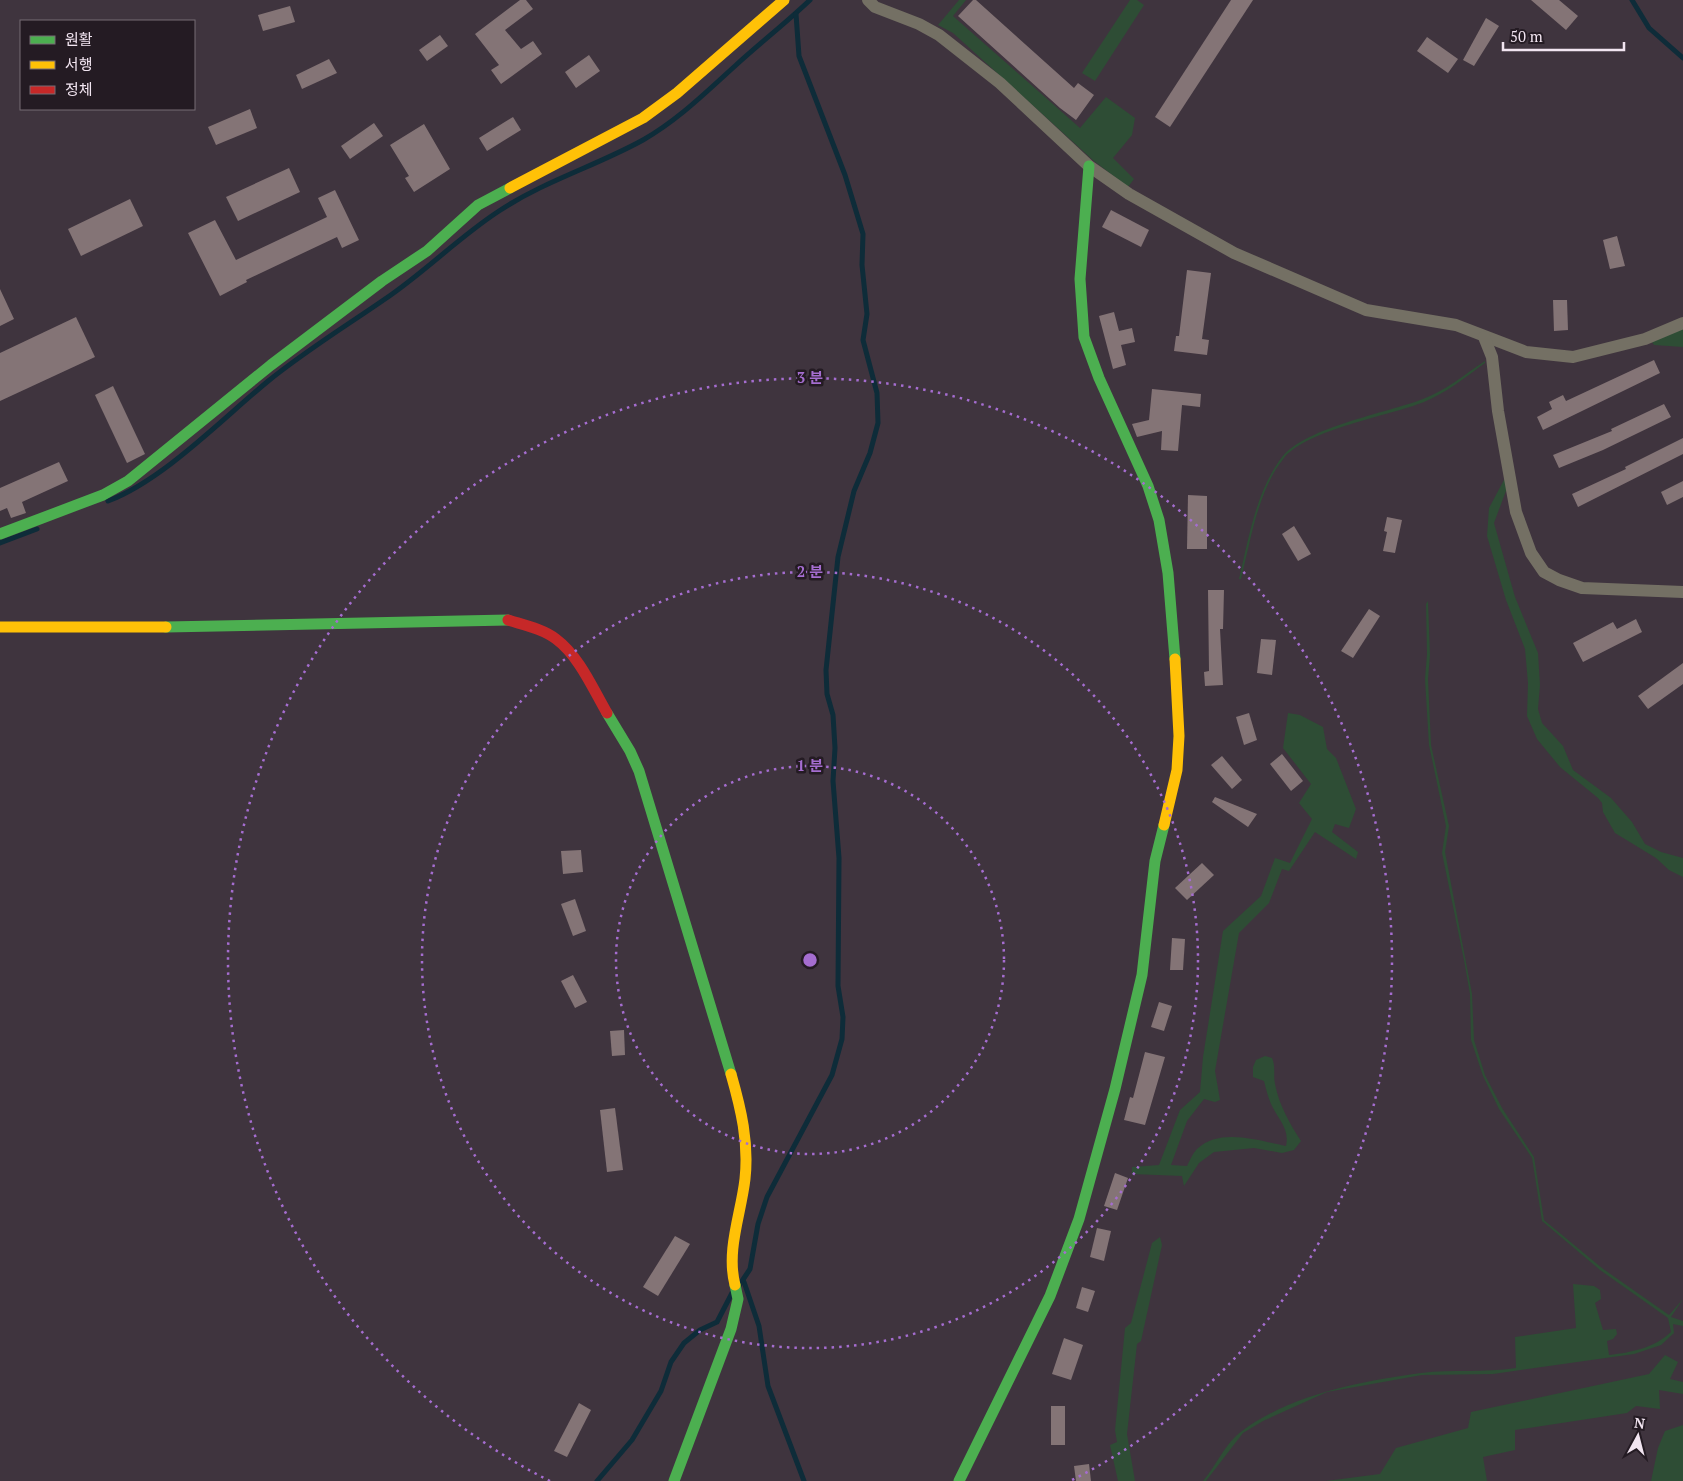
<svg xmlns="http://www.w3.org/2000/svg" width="1683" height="1481" font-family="'PT Serif','Noto Sans KR',serif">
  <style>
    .green { fill: #2e4d35 }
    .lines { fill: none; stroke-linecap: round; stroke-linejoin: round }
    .stream { stroke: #0e2c39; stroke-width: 5 }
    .building { fill: #847476 }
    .street { stroke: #747064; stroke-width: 12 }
    .fast { stroke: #4caf50; stroke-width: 11 }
    .slow { stroke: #ffc107; stroke-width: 11 }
    .jam { stroke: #c62828; stroke-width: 11 }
    .ring { fill: none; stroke: #a56dd0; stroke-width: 2.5; stroke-dasharray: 2.5 5 }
    .centre { fill: #a56dd0; stroke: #241b23; stroke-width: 2.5 }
    .ring-label { font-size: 15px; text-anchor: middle; font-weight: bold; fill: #a56dd0; stroke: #241b23; stroke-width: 5; stroke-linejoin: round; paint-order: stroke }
  </style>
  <rect width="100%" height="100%" fill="#3f343e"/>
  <g class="green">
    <path d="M959,0H966L953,16L1080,128L1106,97L1135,118L1132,135L1113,158L1134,179L1128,187L1094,161L953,33L938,25Z"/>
    <path d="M1130,0H1137L1144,5L1095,81L1082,73Z"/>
    <path d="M1683,328V347L1654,345L1652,342Z"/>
    <path d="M1485,361V363C1466,377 1446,393 1424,402C1389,416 1308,429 1284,458C1258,490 1251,539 1241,579H1239C1249,537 1256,491 1282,457C1306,427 1387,413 1423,399C1445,391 1465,374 1485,361Z"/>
    <path d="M1505,478L1507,488L1494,523L1515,597L1538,653L1540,685L1538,709L1542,723L1563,746L1573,770L1611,798L1632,822L1645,844L1661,852L1683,858V877L1669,870L1656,858L1615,833L1603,812L1602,803L1598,798L1560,767L1537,739L1527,716L1528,683L1525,649L1506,600L1487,536L1489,508Z"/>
    <path d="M1428,601L1430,655L1428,679L1431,745L1449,826L1445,852L1472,994L1474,1040L1485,1075L1502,1108L1534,1157L1544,1220L1602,1268L1669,1315L1683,1299L1671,1317L1683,1321V1326L1673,1324L1674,1333L1661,1345L1634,1354L1493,1374L1422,1375L1327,1392L1263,1421L1243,1433L1206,1481H1203C1216,1466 1226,1442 1242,1431C1292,1394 1362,1381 1421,1373C1453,1369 1484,1373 1516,1368L1515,1337L1576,1328L1573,1284L1594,1286L1600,1290L1601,1299L1595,1303L1603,1330L1616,1329L1617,1334L1613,1339L1607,1341L1609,1355C1633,1352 1654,1348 1671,1332L1668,1318L1600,1270L1542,1221L1532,1158L1499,1109L1483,1076L1471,1040L1470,994L1464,960L1442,853L1446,826L1429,745L1425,679L1427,654L1426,604Z"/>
    <path d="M1288,713L1300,715L1323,727L1327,749L1336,758L1356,809L1349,828L1335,824L1332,832L1358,852L1356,859L1315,832L1289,871L1282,869L1269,903L1239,933L1215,1071L1220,1100L1215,1102L1204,1099L1187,1121L1171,1165L1187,1166C1190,1160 1193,1153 1197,1149C1220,1127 1260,1141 1286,1146C1290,1129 1278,1119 1271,1104C1268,1097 1266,1089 1264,1081L1253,1077V1067L1256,1060L1265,1056L1272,1058C1276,1067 1273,1075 1275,1084C1279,1105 1290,1124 1301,1141L1294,1150L1282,1153L1254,1148L1214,1152L1199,1163L1184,1186L1182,1176L1132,1174V1167L1159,1165L1180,1110L1200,1092L1203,1057L1223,931L1261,896L1275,858L1290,863L1312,819L1299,803L1311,784L1283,748Z"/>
    <path d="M1160,1237L1162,1245L1141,1341L1137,1344L1127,1434L1135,1481H1118L1110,1445L1117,1442L1115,1430L1125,1328L1131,1323L1152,1243Z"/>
    <path d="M1665,1355L1678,1362L1670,1379L1683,1382V1394L1659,1390L1660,1409L1636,1406L1627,1413L1515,1430V1450L1483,1457L1487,1481H1326L1380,1474L1396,1448L1468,1428L1471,1412L1649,1374Z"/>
    <path d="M1683,1425V1481H1651L1658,1448L1665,1431Z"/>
  </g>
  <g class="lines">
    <g class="stream">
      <path d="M1632,0L1649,28L1683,58"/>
      <path d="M108,501C163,480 221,420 267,382C305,351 346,326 385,299C425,272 459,237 499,211C544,181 596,166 643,140C678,120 705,93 735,66C760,43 786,23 810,0"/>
      <path d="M0,543L37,529"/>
      <path d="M744,1282L759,1326L768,1386L804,1481"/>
      <path d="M738,1287L750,1269L758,1224L767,1197L832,1075L842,1039L843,1017L838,986L839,858L833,781L835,748L833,715L827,694L826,670L838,557L854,491L870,453L878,423L877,393L863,340L867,314L862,265L863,234L845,175L799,56L796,14"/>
      <path d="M597,1481L632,1440L661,1391L671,1362L684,1343L700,1330L717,1322L732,1293"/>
    </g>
  </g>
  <g class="building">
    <path d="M520,0H526L533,9L505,30L521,49L533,41L542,54L501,84L491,70L499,65L475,34Z"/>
    <path d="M973,0H976L1074,88L1078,83L1094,95L1076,120L1060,108L958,16Z"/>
    <path d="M1231,0H1253L1170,127L1155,117Z"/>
    <path d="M1531,0H1559L1578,16L1566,30Z"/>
    <path d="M290,6L295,22L263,31L258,15Z"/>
    <path d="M1486,18L1499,26L1474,66L1463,60Z"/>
    <path d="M440,35L448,46L427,61L419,50Z"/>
    <path d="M1427,37L1458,59L1448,73L1417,51Z"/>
    <path d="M589,55L600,71L576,88L565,72Z"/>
    <path d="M329,59L337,73L302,89L296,75Z"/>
    <path d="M250,109L257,128L216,145L208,127Z"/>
    <path d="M513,117L521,130L487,151L479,138Z"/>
    <path d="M374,123L383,136L350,159L341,146Z"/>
    <path d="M424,124L450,169L414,192L405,178L409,176L390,145Z"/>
    <path d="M289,168L300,192L238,221L226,197Z"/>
    <path d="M335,190L359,240L342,248L337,237L246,280L247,282L220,296L188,233L215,220L236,260L327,217L318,198Z"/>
    <path d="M130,199L143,226L81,256L68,229Z"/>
    <path d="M1111,210L1149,230L1141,247L1102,227Z"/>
    <path d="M1617,236L1625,266L1610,269L1603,240Z"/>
    <path d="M1187,270L1211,273L1202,339L1209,340L1207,355L1174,351L1176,336H1179Z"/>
    <path d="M0,289L14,319L0,326Z"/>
    <path d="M1553,300H1567L1568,330L1554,331Z"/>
    <path d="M1114,312L1119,331L1132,328L1135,342L1121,345L1126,365L1113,369L1099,316Z"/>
    <path d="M76,317L95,357L0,401V353Z"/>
    <path d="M1654,360L1660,373L1543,430L1537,417L1552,409L1549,402L1563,395L1566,401Z"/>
    <path d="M113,386L145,454L127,463L95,395Z"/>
    <path d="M1152,389L1201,394L1200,407L1182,405L1178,451L1161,450L1162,431L1137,437L1132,424L1149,420Z"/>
    <path d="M1664,404L1671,417L1603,450L1559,468L1553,455L1612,431L1611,429Z"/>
    <path d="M1683,438V454L1578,507L1572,494L1626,469L1625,467Z"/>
    <path d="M59,462L68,481L22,502L26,513L11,518L7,508L0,511V488Z"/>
    <path d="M1683,481V497L1667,505L1661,492Z"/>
    <path d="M1188,495L1207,496V549H1187Z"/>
    <path d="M1387,517L1402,520L1395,553L1383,551L1387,532L1384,531Z"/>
    <path d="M1294,526L1311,554L1298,561L1282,534Z"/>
    <path d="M1208,590H1224L1223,629H1220L1223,685L1205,686L1204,672L1209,671Z"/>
    <path d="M1369,609L1380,616L1353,658L1341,651Z"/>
    <path d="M1636,619L1642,632L1583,662L1573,643L1613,622L1617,629Z"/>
    <path d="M1261,639L1276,640L1272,675L1257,673Z"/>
    <path d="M1683,663V684L1648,709L1638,696Z"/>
    <path d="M1249,713L1257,740L1244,745L1236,717Z"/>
    <path d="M1282,754L1303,781L1291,791L1270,764Z"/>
    <path d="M1222,756L1242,780L1232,789L1211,765Z"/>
    <path d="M1215,797L1257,814L1248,827L1212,802Z"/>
    <path d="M581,850L583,872L563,874L561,851Z"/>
    <path d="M1202,863L1214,875L1187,900L1175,888Z"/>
    <path d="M575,899L586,931L573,936L561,904Z"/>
    <path d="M1172,938L1185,939L1183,970H1170Z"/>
    <path d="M573,975L587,1002L575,1008L561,981Z"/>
    <path d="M1159,1002L1172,1006L1164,1031L1151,1027Z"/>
    <path d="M624,1030L625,1055L612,1056L610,1031Z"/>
    <path d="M1145,1052L1165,1057L1145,1125L1124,1120L1130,1097L1133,1098Z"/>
    <path d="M615,1108L623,1170L607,1172L600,1110Z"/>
    <path d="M1115,1173L1128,1178L1117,1210L1104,1206Z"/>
    <path d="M1097,1228L1111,1231L1104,1261L1090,1257Z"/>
    <path d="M675,1236L690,1244L658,1296L643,1287Z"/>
    <path d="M1082,1287L1095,1291L1088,1312L1076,1308Z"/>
    <path d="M1064,1338L1083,1345L1071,1380L1052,1374Z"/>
    <path d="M579,1403L591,1410L567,1457L554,1451Z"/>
    <rect x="1051" y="1406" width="14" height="39"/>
    <path d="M1089,1464L1091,1481H1076L1074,1466Z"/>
  </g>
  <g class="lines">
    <g class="street">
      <path d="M868,0L875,7L919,24L939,35L1000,83L1089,166L1129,194L1234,253L1366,310L1456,325L1526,352L1573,357L1645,339L1683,323"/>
      <path d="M1484,337L1492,357L1498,411L1516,512L1531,553L1544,572L1559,580L1582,588L1683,592"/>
    </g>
    <g class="fast">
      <path d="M1089,166L1080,279L1084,337L1099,378L1148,486L1159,520L1168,573L1175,659"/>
      <path d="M0,534L103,495L128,481L271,365L382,281L427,251L478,205L510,188"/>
      <path d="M166,627L508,620"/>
      <path d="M607,713L630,751L639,771L731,1074"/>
      <path d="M674,1481L731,1329L738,1299L735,1285"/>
      <path d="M959,1481L1050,1296L1079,1219L1115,1089L1142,975L1155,861L1164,825"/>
    </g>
    <g class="slow">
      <path d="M510,188L643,118L677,93L784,0"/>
      <path d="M0,627H166"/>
      <path d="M1164,825L1177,770L1179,736L1175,659"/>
      <path d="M731,1074C741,1109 749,1142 745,1179C741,1214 726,1250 735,1285"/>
    </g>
    <path class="jam" d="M508,620C524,625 543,629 556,639C579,656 593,689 607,713"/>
  </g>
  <g class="ring">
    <circle cx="810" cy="960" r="194"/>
    <circle cx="810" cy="960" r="388"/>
    <path d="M550 1481A582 582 0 1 1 1070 1481"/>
  </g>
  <circle cx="810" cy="960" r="8" class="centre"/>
  <g class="ring-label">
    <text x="810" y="383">3 분</text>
    <text x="810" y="577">2 분</text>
    <text x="810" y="771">1 분</text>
  </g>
  <rect x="20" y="20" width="175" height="90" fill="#241b23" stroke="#766c75"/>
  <rect x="30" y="36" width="25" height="8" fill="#4caf50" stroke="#766c75"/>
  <text x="65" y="45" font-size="15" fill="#f2e5f1">원활</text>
  <rect x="30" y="61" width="25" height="8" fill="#ffc107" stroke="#766c75"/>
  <text x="65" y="70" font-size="15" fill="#f2e5f1">서행</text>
  <rect x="30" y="86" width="25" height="8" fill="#c62828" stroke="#766c75"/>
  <text x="65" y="95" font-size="15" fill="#f2e5f1">정체</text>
  <g transform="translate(1638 1436) rotate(7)" stroke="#241b23" stroke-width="4" paint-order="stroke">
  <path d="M0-4L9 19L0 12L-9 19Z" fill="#f2e5f1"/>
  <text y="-8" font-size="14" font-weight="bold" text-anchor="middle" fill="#f2e5f1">N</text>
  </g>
  <path d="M1503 42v8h121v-8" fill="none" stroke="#f2e5f1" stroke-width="2.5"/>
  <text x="1510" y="42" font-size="15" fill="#f2e5f1" stroke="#241b23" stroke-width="4" paint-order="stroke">50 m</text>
</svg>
